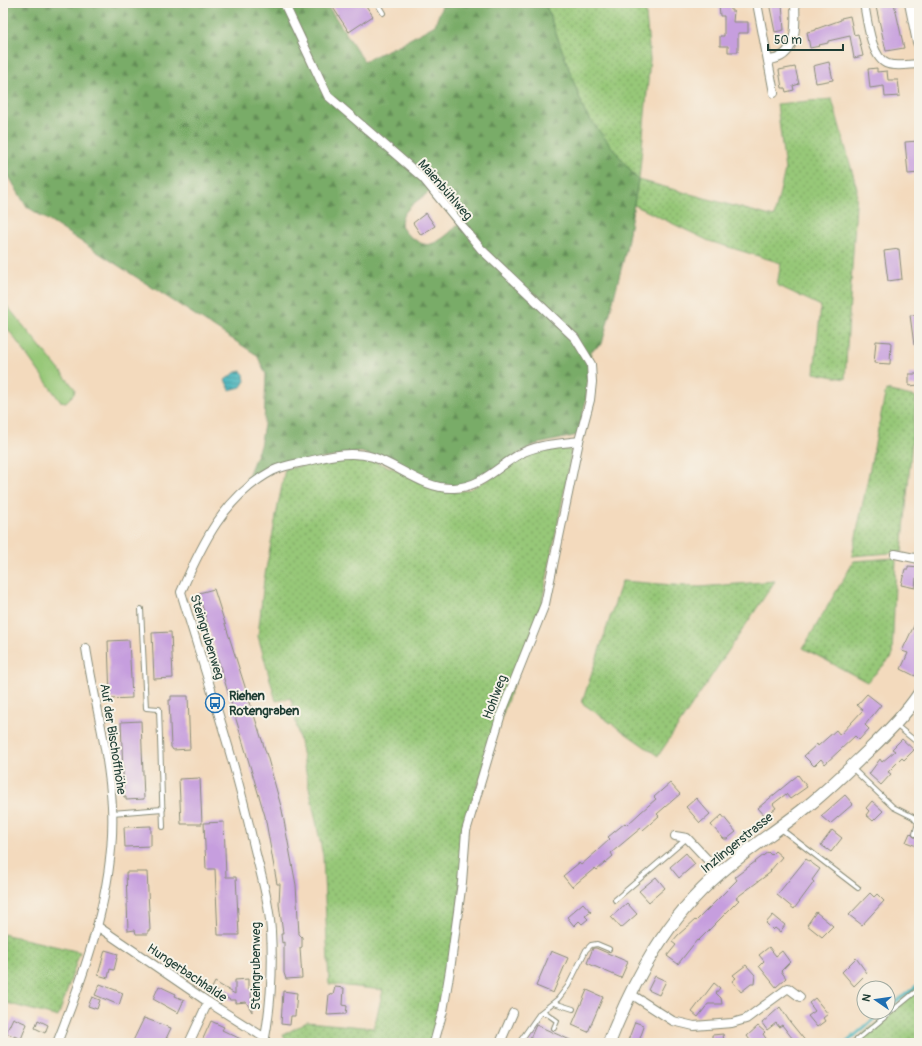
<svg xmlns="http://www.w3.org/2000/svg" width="922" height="1046" font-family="Pangolin,sans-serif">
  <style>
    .grass { fill: url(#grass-dots); stroke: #5b8256 }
    .forest { fill: url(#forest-firs); stroke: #4c744e; fill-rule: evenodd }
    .green { fill: #97c878; stroke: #5b8256 }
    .water { fill: url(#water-rules); stroke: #307878 }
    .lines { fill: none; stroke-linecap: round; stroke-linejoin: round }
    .stream { stroke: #42b2bb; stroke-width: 3 }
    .building { fill: #c69ede }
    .lane-casing { stroke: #898c78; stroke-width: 6 }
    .street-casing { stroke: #898c78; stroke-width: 10 }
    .secondary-casing { stroke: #898c78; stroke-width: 14 }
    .lane { stroke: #fff; stroke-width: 4 }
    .street { stroke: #fff; stroke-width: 8 }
    .secondary { stroke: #fff; stroke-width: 12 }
    .labels { text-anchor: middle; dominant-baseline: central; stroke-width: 4; stroke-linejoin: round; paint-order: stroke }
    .street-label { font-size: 13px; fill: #1f3d34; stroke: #f7f3e8 }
    .poi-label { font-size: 13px; font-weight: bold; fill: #1f3d34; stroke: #f7f3e8; text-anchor: start }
  </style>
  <defs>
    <pattern id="grass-dots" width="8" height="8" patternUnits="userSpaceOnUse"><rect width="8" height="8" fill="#97c878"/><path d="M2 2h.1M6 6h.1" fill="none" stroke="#7ba463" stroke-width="1.8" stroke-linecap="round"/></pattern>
    <pattern id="forest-firs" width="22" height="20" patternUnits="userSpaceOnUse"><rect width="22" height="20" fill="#79ac68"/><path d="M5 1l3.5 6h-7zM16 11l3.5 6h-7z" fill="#638d56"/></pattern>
    <pattern id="water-rules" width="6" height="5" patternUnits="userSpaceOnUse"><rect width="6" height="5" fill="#42b2bb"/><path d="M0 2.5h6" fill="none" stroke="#379299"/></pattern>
  </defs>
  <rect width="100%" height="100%" fill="#f7f3e8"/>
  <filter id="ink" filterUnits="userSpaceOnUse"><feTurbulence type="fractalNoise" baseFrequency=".025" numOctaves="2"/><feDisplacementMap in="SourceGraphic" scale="8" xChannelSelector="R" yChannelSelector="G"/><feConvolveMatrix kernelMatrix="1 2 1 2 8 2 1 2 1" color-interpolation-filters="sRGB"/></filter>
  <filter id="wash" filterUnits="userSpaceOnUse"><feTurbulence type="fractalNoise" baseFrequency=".012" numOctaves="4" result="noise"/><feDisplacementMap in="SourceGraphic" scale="16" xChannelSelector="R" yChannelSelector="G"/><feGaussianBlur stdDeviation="0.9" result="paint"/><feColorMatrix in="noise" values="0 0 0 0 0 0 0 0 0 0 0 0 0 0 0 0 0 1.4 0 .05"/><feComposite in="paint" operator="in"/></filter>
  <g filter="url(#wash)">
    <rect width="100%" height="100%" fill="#f3dabd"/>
    <g class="grass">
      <path d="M545,3H645L650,59L639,180L774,217L785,170L777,104L832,99L857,189L845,379L814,373L821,306L777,285L781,263L709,241L634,205L638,180L585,113Z"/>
      <path d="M886,390L916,397L902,552L852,556Z"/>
      <path d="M558,446L571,451L568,472L542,602L467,816L456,928L432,1043H289L283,1035L307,1022L374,1028L383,990L329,984L323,856L291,698L276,701L258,636L264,580L285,469C315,464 342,455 373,461L456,492L468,490L487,480L529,453Z"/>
      <path d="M894,558L896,560L892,657L867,682L803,648L854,561Z"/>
      <path d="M622,581L699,587L775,581L658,756L582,703Z"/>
      <path d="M3,934L80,952L58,1017L7,1003L3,1010Z"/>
      <path d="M919,986V1043H853Z"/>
    </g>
    <path class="forest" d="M3,3H326L364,61L401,44L435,25L443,3H545L585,113L638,180L626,250L602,344L591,351L586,400L578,435L534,445L473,481L458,486L435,483L361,452L275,467L243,488L260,446L264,425L266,374L257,355L26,206L3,166ZM432,190L459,224C451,231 442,241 431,244C425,246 418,242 414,239C383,221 416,202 432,190Z"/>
    <path class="green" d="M3,301L75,389L74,394L66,402L60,401L3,322Z"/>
    <path class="water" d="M241,371L244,374L245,381L241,387L230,390L225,380L236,372Z"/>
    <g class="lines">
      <g class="stream">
        <path d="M888,1008L919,984"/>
        <path d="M846,1043L882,1012"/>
      </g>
    </g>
    <g id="blocks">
      <g class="building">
        <path d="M330,3H364L373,16L349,32Z"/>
        <path d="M719,3H731V11H734L733,22H748V33H738V52H728V46H720V36H724V16H720Z"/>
        <path d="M769,3H782L784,30L775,32Z"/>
        <path d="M877,3H894L904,48L886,51L876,7H878Z"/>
        <path d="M850,16L854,35L858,34L863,56L854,58L850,36L828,41V43L819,45L820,46L810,48L807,32L816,30V29L841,20V18Z"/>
        <path d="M829,62L833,80L816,83L813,66Z"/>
        <path d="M795,67L799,84L793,86L794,90L786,92L785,88H782L779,70Z"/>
        <path d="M877,68V72L887,71L888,80H898L900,96L885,97L884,86L870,88L868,69Z"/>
        <path d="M919,141V173L908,174L905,142Z"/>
        <path d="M426,213L435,226L421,235L413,223Z"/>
        <path d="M899,249L902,279L888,281L884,251Z"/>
        <path d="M919,314V345H914L910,315Z"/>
        <path d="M876,341L891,342L890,364L874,363Z"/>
        <path d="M909,374H919V385L909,386Z"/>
        <path d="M908,566L919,567V578H916L915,588L901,585L905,569H908Z"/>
        <path d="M214,589L268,759L282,810L296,885L299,934L302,937V947L300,948L302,978L286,979L284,973V942L282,943L281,934H283L279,904L280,884H277L265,816L200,599L199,593Z"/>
        <path d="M919,615V668L915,676L901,669L908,653L902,651Z"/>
        <path d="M171,632L173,678L154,679L152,633Z"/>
        <path d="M129,640L132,698L110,699L108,641Z"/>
        <path d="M867,694L881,705L865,725L869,729L859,740L855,736L825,764L821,759L814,766L804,756L817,744L818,746L836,730L840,735L863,710L857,705Z"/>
        <path d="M171,696H188L190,749L173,750L171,747L169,700H171Z"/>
        <path d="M141,721L144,799L126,800V797H124L121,722Z"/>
        <path d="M902,739L914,750L904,760L902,758L888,772L891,774L881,785L869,774L880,759L882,762L895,751L892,749Z"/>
        <path d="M798,775L807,787L790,799L786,794L773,804L776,808L765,816L758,808Z"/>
        <path d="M200,778L202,824H181L179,779Z"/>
        <path d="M670,783L680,794L657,814L659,816L643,830L641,828L611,853L613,856L597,870L595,868L572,887L563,876L579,863L581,865L596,852L610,839L608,837L625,823L627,825L641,812L656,799L654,797Z"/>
        <path d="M845,795L853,804L830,824L821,816Z"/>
        <path d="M696,798L710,814L700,823L686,807Z"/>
        <path d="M872,801L883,811L873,821L866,815L869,811L866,808Z"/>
        <path d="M722,815L736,832L727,839H724L711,825Z"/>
        <path d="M224,822L226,877H236L239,935H218L215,869H206L204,823Z"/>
        <path d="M151,826V846L125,847L124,827Z"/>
        <path d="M832,830L842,838L831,852L821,845Z"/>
        <path d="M910,833L914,837L919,838V847L906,842Z"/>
        <path d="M775,851L782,857L770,871L771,872L736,898L739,900L698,941L697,940L678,964L667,956L676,945L672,942L678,935L695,920L696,921L737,880L735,877L768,852L771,855Z"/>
        <path d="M686,853L695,864L679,878L670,867Z"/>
        <path d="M806,859L820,869L812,880L814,882L794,909L777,895Z"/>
        <path d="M126,872H147L150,930H148V934H136L135,930L128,931Z"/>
        <path d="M656,877L665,888L649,902L639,891Z"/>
        <path d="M870,893L874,897L877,894L884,901L862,925L849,915Z"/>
        <path d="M583,903L591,912L585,916L588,919L582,924L579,921L574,926L567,917Z"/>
        <path d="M627,903L637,914L621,928L611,917Z"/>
        <path d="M816,912L833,926L822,937L807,925Z"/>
        <path d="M773,915L785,925L780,932L775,928L773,930L766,923Z"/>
        <path d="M769,947L776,956L782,951L790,962L781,971L786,978L776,987L759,966L764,961L759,955Z"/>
        <path d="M593,948H596L628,962L621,978L587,963Z"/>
        <path d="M105,950L118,954L114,970L110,969L108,978L98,975Z"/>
        <path d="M551,951L568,958L553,993L536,986Z"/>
        <path d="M856,958L867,973L854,986L842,972Z"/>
        <path d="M746,965L755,975L754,984H751L741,992L732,981L736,978L733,975Z"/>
        <path d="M655,976L666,981L659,995L648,990Z"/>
        <path d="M248,979V989H251L252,1012L246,1002L236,1003V1000H230L212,988L215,982L235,994V980Z"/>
        <path d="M714,983L720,988L716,993L721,998L722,1004H708L698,1017L692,1012Z"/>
        <path d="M100,984L123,993L119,1005L95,995Z"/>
        <path d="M159,986L176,994L175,996L184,1000L178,1013L153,999Z"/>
        <path d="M335,987L344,988L343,1005L347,1006L346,1014L327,1015L329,994L333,995Z"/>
        <path d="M587,990L603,997L588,1032L572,1025Z"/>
        <path d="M283,991L297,993L295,1016H291L290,1025L281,1024Z"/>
        <path d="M92,997L100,1000L97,1009L88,1006Z"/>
        <path d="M815,998L828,1014L823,1018L825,1021L817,1027L808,1016L815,1011L809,1003Z"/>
        <path d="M780,1007L790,1022L807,1043H796L782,1025L779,1027L776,1023L767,1030L762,1023Z"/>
        <path d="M13,1018L27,1024L21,1039L6,1033Z"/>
        <path d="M144,1018L171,1028L164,1043H132Z"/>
        <path d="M38,1020L48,1025L45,1033L35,1028Z"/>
        <path d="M211,1021L224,1027L222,1030L249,1043H201Z"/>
        <path d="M635,1022L643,1025L644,1027L639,1041L637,1040L636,1043H627Z"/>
        <path d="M536,1025L552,1032L577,1043H528Z"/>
        <path d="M758,1026L765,1032L763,1034L767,1040L764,1043H752L747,1036Z"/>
        <path d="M723,1034L724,1042L712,1043V1035Z"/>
      </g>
    </g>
  </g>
  <g filter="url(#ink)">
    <use href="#blocks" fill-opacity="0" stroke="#898c78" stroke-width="1"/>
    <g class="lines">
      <g class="lane-casing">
        <g id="lane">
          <path d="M377,3L383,13"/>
          <path d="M141,609L146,708L159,709L163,827"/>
          <path d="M897,726L919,744"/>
          <path d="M853,769L893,807L913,817L918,823L915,834"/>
          <path d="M112,813L163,809"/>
          <path d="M781,829L858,888"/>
          <path d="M615,900L686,839"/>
          <path d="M554,1003L573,1009"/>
          <path d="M541,1013H546L557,1021L554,1028"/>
          <path d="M519,1043L540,1013L558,999L568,986L586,950L591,945L597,944L609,949"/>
          <path d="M853,1043L919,989"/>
        </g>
      </g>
      <g class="street-casing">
        <g id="street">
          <path d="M284,3L328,96L423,178L481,249L575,338L591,364L592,382L590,400L579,441L545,604L501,714L466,831L462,882L450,970L443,1011L434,1043"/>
          <path d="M757,3L774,93"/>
          <path d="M864,3C867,19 871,59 888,64C897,67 910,64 919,64"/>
          <path d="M768,60C798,58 796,26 795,3"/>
          <path d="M895,554L919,559"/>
          <path d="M675,836L687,838L720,873"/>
          <path d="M97,926L208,1002L265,1038"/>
          <path d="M631,994L673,1021L694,1026L732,1023L746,1019L788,988L800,997"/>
          <path d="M57,1043C86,970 116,886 112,806C109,752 94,700 86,648"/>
          <path d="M189,1043L208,1002"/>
          <path d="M264,1043C271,1007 273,968 271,931C269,901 260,871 253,842C234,757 206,675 181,592C202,544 224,497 272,471C284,465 301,463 313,460C333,455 353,451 373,457C400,466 425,490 454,488C482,487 498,466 520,454C538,444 560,444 579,441"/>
          <path d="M500,1043L513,1013"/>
        </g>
      </g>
      <g class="secondary-casing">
        <g id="secondary">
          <path d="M911,3L919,42"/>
          <path d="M609,1043C634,979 667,918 720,873C748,848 780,829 809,805C830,788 849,769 869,750C887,733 905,715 919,694"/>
        </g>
      </g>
      <use href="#lane" class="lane"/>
      <use href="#street" class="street"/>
      <use href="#secondary" class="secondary"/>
    </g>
  </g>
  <defs>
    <g id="bus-ring" transform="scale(1)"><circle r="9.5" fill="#f7f3e8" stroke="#1f6fb2" stroke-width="1.5"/><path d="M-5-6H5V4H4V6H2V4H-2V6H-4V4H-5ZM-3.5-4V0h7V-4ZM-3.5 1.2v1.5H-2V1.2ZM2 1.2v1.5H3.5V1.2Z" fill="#1f6fb2"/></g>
  </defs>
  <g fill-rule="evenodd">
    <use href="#bus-ring" x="215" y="703"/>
  </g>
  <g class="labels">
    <g class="street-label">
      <text transform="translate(445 190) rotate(49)">Maienbühlweg</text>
      <text transform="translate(207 637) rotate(73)">Steingrubenweg</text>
      <text transform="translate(495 697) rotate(-69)">Hohlweg</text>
      <text transform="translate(113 739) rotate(81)">Auf der Bischoffhöhe</text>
      <text transform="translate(737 843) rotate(-39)">Inzlingerstrasse</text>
      <text transform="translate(256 966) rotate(-90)">Steingrubenweg</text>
      <text transform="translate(187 973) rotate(34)">Hungerbachhalde</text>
    </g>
    <g class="poi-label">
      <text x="229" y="696">Riehen<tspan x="229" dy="15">Rotengraben</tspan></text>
    </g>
  </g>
  <rect width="922" height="1046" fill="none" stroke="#f7f3e8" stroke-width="16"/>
  <g transform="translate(876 1000) rotate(283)"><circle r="19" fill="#f7f3e8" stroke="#a1aaa0"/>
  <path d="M0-3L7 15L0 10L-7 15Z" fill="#1f6fb2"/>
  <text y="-6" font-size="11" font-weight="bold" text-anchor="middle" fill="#1f3d34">N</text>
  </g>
  <path d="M768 44v6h75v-6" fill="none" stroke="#1f3d34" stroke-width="2"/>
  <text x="774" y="44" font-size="12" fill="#1f3d34" stroke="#f7f3e8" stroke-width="3" paint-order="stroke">50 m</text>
</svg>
